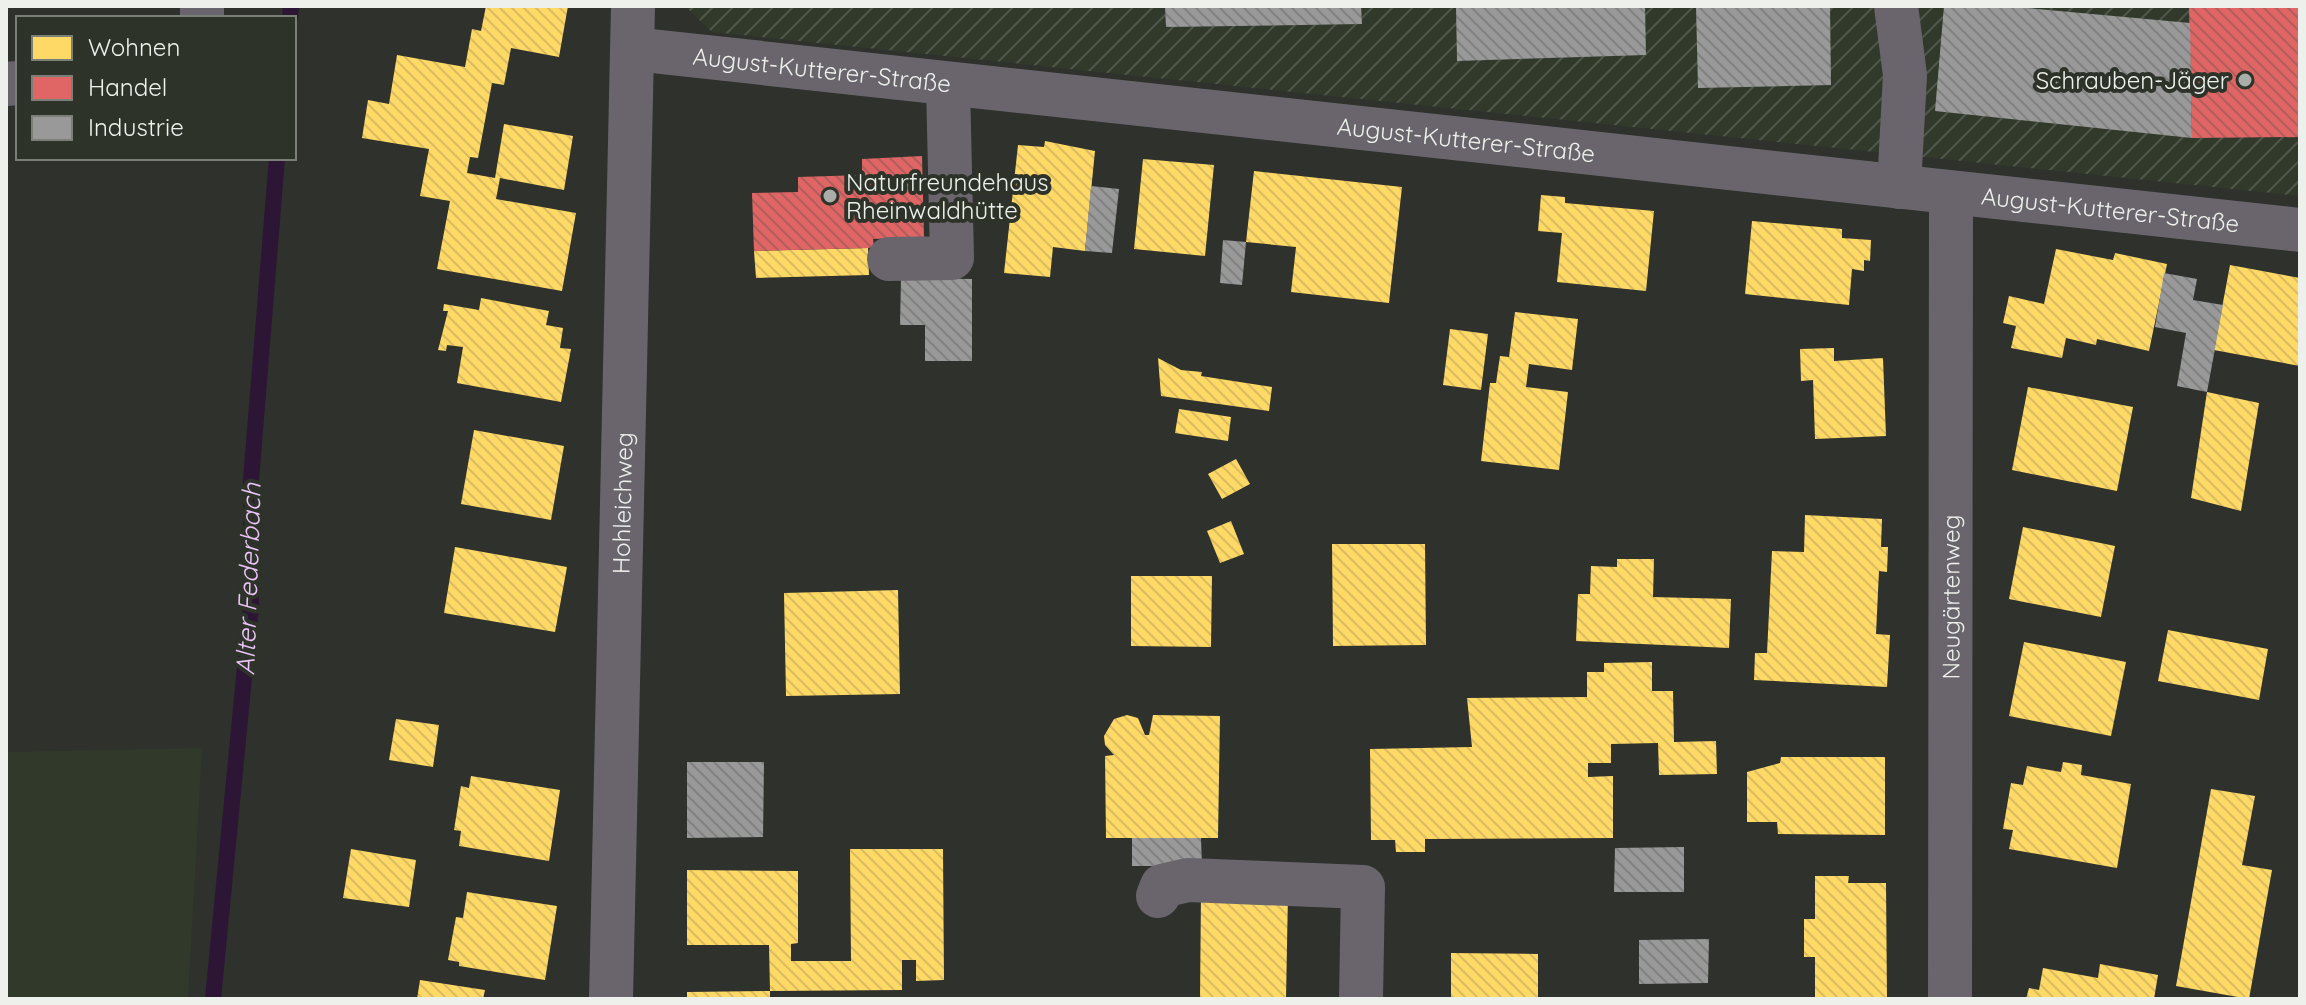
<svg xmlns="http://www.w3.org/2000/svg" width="2306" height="1005" font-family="Quicksand,sans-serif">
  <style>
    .built { fill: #31392b }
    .industrial { fill: url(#industrial-furrows) }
    .homes { fill: url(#homes-back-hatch) }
    .shops { fill: url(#shops-back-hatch) }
    .industry { fill: url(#industry-back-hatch) }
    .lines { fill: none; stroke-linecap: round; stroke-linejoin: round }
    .stream { stroke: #2d1536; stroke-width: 16 }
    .minor { stroke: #6a656d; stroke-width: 44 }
    .poi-dot { fill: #aaada8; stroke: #2e332a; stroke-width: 3 }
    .labels { text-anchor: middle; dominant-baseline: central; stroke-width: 8; stroke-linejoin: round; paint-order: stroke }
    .street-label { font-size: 24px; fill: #edf0eb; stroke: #2e332a }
    .poi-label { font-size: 24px; fill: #edf0eb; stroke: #2e332a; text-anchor: end }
    .water-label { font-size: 26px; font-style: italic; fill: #edc5fb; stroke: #2e332a }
  </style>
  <defs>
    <pattern id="industrial-furrows" width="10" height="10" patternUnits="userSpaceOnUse" patternTransform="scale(2)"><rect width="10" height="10" fill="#31392b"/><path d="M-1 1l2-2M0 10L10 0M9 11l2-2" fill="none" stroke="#4f564a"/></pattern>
    <pattern id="homes-back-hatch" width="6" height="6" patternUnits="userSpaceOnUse" patternTransform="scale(2)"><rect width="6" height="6" fill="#ffd966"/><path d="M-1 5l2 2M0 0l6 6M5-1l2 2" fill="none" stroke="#dabc60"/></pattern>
    <pattern id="shops-back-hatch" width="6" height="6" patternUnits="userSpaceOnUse" patternTransform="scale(2)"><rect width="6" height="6" fill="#e06666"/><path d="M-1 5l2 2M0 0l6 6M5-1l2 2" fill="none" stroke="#b25d5c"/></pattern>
    <pattern id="industry-back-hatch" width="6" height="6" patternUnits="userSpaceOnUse" patternTransform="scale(2)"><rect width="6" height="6" fill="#999"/><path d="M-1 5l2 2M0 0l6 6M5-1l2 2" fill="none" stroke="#808180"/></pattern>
  </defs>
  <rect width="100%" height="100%" fill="#2e312c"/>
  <path class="built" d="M202,748L188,999H6V752Z"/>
  <path class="industrial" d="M685,6H2300V196L712,32Z"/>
  <g class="homes">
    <path d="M486,6H568L559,57L511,48L504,85L492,83L478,158L470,157L467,173L495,178L504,124L573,136L564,190L500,178L496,199L576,213L562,291L437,269L450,201L420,196L429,149L362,138L368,100L389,104L397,55L465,67L472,29L481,31Z"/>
    <path d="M1045,141L1095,151L1085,251L1053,247L1050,277L1004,273L1018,145L1044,147Z"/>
    <path d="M1143,159L1214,165L1205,256L1134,249Z"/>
    <path d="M1254,171L1402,187L1389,303L1291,292L1296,247L1246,242Z"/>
    <path d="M1541,195L1565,197V203L1654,211L1646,291L1557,282L1562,233L1538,231Z"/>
    <path d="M1752,221L1842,229V238L1871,240L1870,261L1864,260V271L1852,269L1849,305L1745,294Z"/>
    <path d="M868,248L869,275L756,278L754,251Z"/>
    <path d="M2056,249L2113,260L2115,253L2167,264L2149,351L2097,339L2096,345L2066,338L2062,358L2011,348L2016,326L2003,323L2009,296L2044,304Z"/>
    <path d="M2230,265L2300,278V366L2214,350Z"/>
    <path d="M481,298L549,311L546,325L563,328L560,348L571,349L561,402L457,383L463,347L447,345L446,351L438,350L448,311H443L444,304L479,310Z"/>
    <path d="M1515,312L1578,319L1572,370L1529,364L1526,387L1568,392L1559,470L1481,461L1490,383H1496L1500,356L1509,357Z"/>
    <path d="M1450,329L1488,334L1481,390L1443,385Z"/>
    <path d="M1834,348V361L1883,358L1886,436L1815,439L1813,380L1801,381L1800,349Z"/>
    <path d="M1158,358L1181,370L1202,372L1201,376L1272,387L1269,411L1161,396Z"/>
    <path d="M2028,387L2133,407L2117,491L2012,470Z"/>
    <path d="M2207,392L2259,403L2241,511L2191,498Z"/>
    <path d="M1179,409L1231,417L1228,441L1175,433Z"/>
    <path d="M474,430L564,446L551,520L461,504Z"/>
    <path d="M1236,459L1250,484L1222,499L1208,474Z"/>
    <path d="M1805,515L1882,519L1881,547H1888L1887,572L1879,571L1876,634L1890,635L1887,687L1754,680L1755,653H1767L1772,551L1804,552Z"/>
    <path d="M1231,521L1244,554L1220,563L1207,531Z"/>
    <path d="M2023,527L2115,546L2101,617L2009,599Z"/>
    <path d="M1332,544H1425L1426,645L1333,646Z"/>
    <path d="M455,547L567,567L555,632L444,613Z"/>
    <path d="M1617,559H1654L1653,597L1731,599L1729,648L1576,641L1578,594H1590L1591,566L1617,567Z"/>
    <path d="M1131,576H1212L1211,647L1131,646Z"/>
    <path d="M898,590L900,694L786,696L784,593Z"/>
    <path d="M2168,630L2268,649L2259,700L2158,681Z"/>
    <path d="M2024,642L2126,662L2111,736L2009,716Z"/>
    <path d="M1652,662V691H1673L1674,742L1716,741L1717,774L1659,775L1658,743L1611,744V763H1588V777L1613,776V838L1425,839V852H1396L1395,840H1371L1370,749L1472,747L1467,698L1587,697V672H1604V663Z"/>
    <path d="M1127,715L1138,718L1145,735H1149L1153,715L1220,716L1218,838H1106L1105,756L1114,755L1105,745L1104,736L1114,719Z"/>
    <path d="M396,719L439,725L433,767L389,760Z"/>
    <path d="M1781,757H1885V835L1778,834L1777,822H1747V772L1780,763Z"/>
    <path d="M2063,762L2082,765L2081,775L2131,784L2117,868L2009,849L2013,830L2003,829L2011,783L2023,785L2027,766L2061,772Z"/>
    <path d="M471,776L560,790L549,861L459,846L461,831L454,830L461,786L469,788Z"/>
    <path d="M2211,789L2255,796L2242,865L2272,870L2249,999L2176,986Z"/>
    <path d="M351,849L416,860L409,907L343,898Z"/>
    <path d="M850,849H943L944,980L916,981V960H902V990L770,991V999H687V992L770,991L769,945H687V870L798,871V943L791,944V961H851Z"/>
    <path d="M1815,876H1849L1848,883H1886L1887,999H1815V957H1804V919H1815Z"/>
    <path d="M467,892L557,906L545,980L459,966V962L448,960L456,917L463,918Z"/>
    <path d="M1201,892L1288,893L1286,999H1200Z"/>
    <path d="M1451,953L1538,954V999H1451Z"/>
    <path d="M2100,964L2158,975L2154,999H2026L2029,988L2039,990L2043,968L2098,978Z"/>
    <path d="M420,980L485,990L483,999H417Z"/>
  </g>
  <g class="shops">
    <path d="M2189,6H2300V137L2192,138Z"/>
    <path d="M922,156L924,237L873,239L874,247L868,248L754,251L752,193L798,192V177L862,175V159Z"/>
  </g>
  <g class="industry">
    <path d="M1165,6H1361L1362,24L1166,27Z"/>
    <path d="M1456,6H1645L1646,55L1457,61Z"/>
    <path d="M1696,6H1830L1831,85L1698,88Z"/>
    <path d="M1944,6H2005L2190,23L2192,138L1935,111Z"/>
    <path d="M1091,186L1119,189L1112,253L1085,251Z"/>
    <path d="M1223,240L1246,242L1242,285L1220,283Z"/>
    <path d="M2164,273L2197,279L2193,300L2223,305L2207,392L2177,386L2186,333L2155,327Z"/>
    <path d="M901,278L972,279V361H925V325H900Z"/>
    <path d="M687,762H764L763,837L687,838Z"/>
    <path d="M1132,838H1201L1202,866H1132Z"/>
    <path d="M1684,847V892H1614L1615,848Z"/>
    <path d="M1709,939L1708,983L1639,984V940Z"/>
  </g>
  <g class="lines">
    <g class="stream">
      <path d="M290,18L291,6"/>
      <path d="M213,999L251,605V480L277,158"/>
    </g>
    <g class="minor">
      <path d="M1896,6L1905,75L1899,187"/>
      <path d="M202,18V6"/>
      <path id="s1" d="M633,49L2300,230"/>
      <path d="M6,84L18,83"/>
      <path d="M889,259L952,258L948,84"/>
      <path d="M1158,896L1162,886L1188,880L1363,887L1361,999"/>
      <path id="s2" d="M611,999L633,6"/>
      <path id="s3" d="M1950,999L1951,194"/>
    </g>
  </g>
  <g class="poi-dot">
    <circle cx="2245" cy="80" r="8"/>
    <circle cx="830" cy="196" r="8"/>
  </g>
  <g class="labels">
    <g class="street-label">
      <text stroke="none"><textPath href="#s1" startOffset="190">August-Kutterer-Straße</textPath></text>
      <text stroke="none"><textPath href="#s1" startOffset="838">August-Kutterer-Straße</textPath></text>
      <text stroke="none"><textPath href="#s1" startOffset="1486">August-Kutterer-Straße</textPath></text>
      <text stroke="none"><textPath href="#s2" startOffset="496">Hohleichweg</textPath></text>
      <text stroke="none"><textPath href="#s3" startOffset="402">Neugärtenweg</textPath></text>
    </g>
    <g class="poi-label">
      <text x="2229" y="80">Schrauben-Jäger</text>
      <text x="846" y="182" text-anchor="start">Naturfreundehaus<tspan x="846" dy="28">Rheinwaldhütte</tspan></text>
    </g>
    <g class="water-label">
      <text transform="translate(248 579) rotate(-88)">Alter Federbach</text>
    </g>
  </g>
  <rect width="2306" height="1005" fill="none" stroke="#edf0eb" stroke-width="16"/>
  <rect x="16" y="16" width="280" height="144" fill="#2e332a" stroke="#7a7f77" stroke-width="2"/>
  <rect x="32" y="36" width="40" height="24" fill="#ffd966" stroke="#7a7f77" stroke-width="2"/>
  <text x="88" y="56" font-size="24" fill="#edf0eb">Wohnen</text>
  <rect x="32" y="76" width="40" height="24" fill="#e06666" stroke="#7a7f77" stroke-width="2"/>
  <text x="88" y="96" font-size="24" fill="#edf0eb">Handel</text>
  <rect x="32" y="116" width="40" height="24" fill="#999999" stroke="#7a7f77" stroke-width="2"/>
  <text x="88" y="136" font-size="24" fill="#edf0eb">Industrie</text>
</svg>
